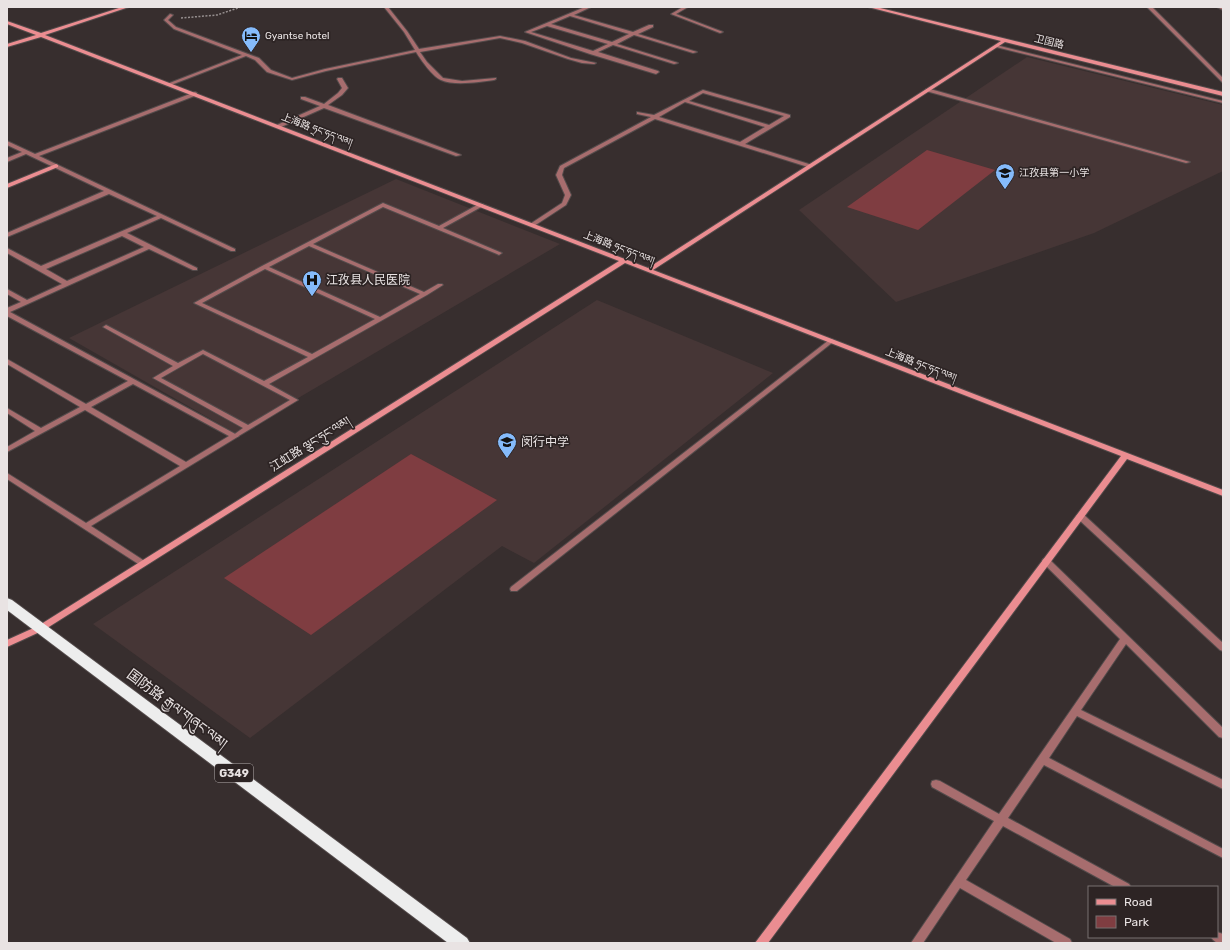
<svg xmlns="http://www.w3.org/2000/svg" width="1230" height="950" font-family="Rubik,'Noto Sans SC','Noto Serif Tibetan',sans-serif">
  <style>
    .built { fill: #463636 }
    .green { fill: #7f3d41 }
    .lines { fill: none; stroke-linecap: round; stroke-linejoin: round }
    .lane-casing { stroke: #534b4b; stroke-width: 2 }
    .street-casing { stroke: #534b4b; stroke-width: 2 }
    .secondary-casing { stroke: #534b4b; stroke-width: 2 }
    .highway-casing { stroke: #534b4b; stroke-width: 2 }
    .path { stroke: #968f8f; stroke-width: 1.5; stroke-dasharray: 2 1.5; stroke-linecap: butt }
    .lane { fill: #a76d6e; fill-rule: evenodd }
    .street { fill: #a76d6e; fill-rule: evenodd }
    .secondary { fill: #eb8d91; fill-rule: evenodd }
    .highway { fill: #ededed; fill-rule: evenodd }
    .labels { text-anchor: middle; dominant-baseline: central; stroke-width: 3.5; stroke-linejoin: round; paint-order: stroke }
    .far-poi-label { font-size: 10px; fill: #e9e3e3; stroke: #2d2424; text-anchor: start }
    .far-street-label { font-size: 10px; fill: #e9e3e3; stroke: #2d2424 }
    .shield { fill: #2d2424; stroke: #b1aaaa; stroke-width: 1 }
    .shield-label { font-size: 11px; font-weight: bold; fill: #e9e3e3 }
    .poi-label { font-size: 12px; fill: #e9e3e3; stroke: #2d2424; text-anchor: start }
    .street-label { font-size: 12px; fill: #e9e3e3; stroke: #2d2424 }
    .near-street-label { font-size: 14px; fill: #e9e3e3; stroke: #2d2424 }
  </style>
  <rect width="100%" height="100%" fill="#372e2e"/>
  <g class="built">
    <path d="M1027,57L1223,105V171L1094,233L896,302L799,210Z"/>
    <path d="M396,179L560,244L237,434L69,338Z"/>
    <path d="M597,300L773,373L534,563L502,546L250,738L93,624Z"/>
  </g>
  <g class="green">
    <path d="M927,150L995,170L918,230L847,207Z"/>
    <path d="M411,454L497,500L311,635L224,578Z"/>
  </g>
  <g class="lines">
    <g class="lane-casing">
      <g id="lane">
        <path d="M384,7H388L407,31L419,49L500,36L525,41L571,58L596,63L594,64L582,63L568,59L522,43L500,38L420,52L427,62L443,78L462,81L496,78V79L494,80C480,82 454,86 441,80C433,77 421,60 416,52L326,71L292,80L267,72L255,60L246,56L171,85L167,84L242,55L174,29L164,20L170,14L173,15L168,20L176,27L259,58L271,70L292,78L325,69L415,50L404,32Z"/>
        <path d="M683,7H688L676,14L723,32L720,33L671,14Z"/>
        <path d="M996,45L1223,101V103L996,47Z"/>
        <path d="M926,89H930L1190,162L1186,163L926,91Z"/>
        <path d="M703,90L790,115V117L745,144L812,165V167H808L655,119L564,168L562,175L571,195L566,205L534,226H530V224L562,203L565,195L556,175L560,166L651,117L637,114V112L654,115ZM703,93L784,116L769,125L689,101ZM685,102L765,127L740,142L659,117Z"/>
        <path d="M383,203L439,226L479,204H483V206L443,228L502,253L499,255L497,254L383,207L313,244L424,292L438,284H442L443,285L427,295L269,384L298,400L237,437H233L232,436L243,428L153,378L173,366L103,327L106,325L108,326L178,363L203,350L264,381L308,357L194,303L262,266ZM309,246L420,294L380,317L269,267ZM265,269L375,319L312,354L202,303ZM203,354L290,400L248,425L161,378Z"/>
        <path d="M831,339L833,340L834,341L833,342L517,591H511L510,589L511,587L829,340Z"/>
      </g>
    </g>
    <g class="street-casing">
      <g id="street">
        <path d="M585,7H591L574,15L633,32L649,25H653V27L638,34L697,52L693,53L634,35L617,44L678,63L674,64L613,45L598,52L658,71L659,72L656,74L590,54L525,32ZM570,16L629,34L612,42L551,24ZM547,26L608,44L593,51L531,32Z"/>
        <path d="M1147,7H1152L1223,78V83Z"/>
        <path d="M1217,7H1223V10Z"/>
        <path d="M338,78H342L348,88L342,95L328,105L461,155L456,156L324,108L281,127H277V125L320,106L301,99V97H305L324,104L338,93L342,88L337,79Z"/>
        <path d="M195,92L197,93V95L39,156L235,249V251H231L161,218L127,233L197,268V270H193L149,249L10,312L239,436L91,526L146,562L147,564L143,567L7,479V473L86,523L180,466L85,410L7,452V447L35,431L7,413V408L41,428L80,407L7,364V359L86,404L128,381L7,316V308L21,302L7,294V289L27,300L62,284L7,253V248L41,266L157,216L109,194L7,237V233L104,191L26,154L7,162V158L22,152L7,145V141L35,154ZM122,236L144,247L67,281L46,269ZM133,384L229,436L186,462L91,407Z"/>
        <path d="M1080,513L1083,514L1223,643V651L1220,650L1077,518L1076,516Z"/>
        <path d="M1046,558L1049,559L1223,728V738L1219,737L1126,644L1081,710L1223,780V789L1077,716L1049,758L1223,849V858L1044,765L1008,818L1129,884L1131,887H1115L1003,826L966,880L1070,939L1072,943H1056L960,888L923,943H911L994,821L932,787L931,784L932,781L936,780L940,781L999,814L1120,639L1043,563L1042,561L1043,559Z"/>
        <path d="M1217,932L1223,934V943C1217,943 1214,942 1211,937H1217Z"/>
      </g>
    </g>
    <g class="secondary-casing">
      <g id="secondary">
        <path d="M122,7H129L45,35L648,268L1001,41L868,7H876L1223,92V96L1005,42L653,270L1223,490V496L1127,459L768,943H755L1121,456L625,263L44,630L7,647V640L38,626L619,261L41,37L7,47V44L36,35L7,24V21L41,33Z"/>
        <path d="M56,164L58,165V167L7,188V184Z"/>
      </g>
    </g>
    <g class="highway-casing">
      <path id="highway" d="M7,598L12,600L467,938L470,943H448L7,610Z"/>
    </g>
    <path class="path" d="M181,18L217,15L241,7"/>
    <use href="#lane" class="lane"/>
    <use href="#street" class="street"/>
    <use href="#secondary" class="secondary"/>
    <use href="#highway" class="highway"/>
  </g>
  <defs>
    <g id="hotel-pin" transform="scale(1)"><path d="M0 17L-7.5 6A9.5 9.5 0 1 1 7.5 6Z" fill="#85bbfb" stroke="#2d2424"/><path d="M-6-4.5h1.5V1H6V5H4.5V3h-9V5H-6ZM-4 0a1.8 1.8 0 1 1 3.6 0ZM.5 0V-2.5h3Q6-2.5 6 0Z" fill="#111"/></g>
    <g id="school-pin" transform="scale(1)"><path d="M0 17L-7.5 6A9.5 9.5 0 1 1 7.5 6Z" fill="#85bbfb" stroke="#2d2424"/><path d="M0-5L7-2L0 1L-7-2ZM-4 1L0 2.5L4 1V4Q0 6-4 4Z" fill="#111"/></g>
    <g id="hospital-pin" transform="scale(1)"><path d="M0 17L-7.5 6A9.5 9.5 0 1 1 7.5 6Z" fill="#85bbfb" stroke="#2d2424"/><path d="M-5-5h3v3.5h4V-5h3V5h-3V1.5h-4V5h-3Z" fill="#111"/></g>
  </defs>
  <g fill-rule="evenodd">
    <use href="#hotel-pin" x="251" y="36"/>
    <use href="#school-pin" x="1005" y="173"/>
    <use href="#hospital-pin" x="312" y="280"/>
    <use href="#school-pin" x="507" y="442"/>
  </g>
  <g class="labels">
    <g class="far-poi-label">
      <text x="265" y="36">Gyantse hotel</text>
      <text x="1019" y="173">江孜县第一小学</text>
    </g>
    <g class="far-street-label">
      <text transform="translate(1049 42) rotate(14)">卫国路</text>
      <text transform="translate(317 130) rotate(21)">上海路 ཧྲང་ཧད་ལམ།</text>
      <text transform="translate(619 248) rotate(21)">上海路 ཧྲང་ཧད་ལམ།</text>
      <text transform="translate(921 365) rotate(21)">上海路 ཧྲང་ཧད་ལམ།</text>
    </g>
    <rect class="shield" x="215" y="764" width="38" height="18" rx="3"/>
    <g class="shield-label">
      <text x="234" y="773">G349</text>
    </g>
    <g class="poi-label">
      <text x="326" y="280">江孜县人民医院</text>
      <text x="521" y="442">闵行中学</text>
    </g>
    <g class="street-label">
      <text transform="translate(310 444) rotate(-32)">江虹路 ལྕང་ཧུང་ལམ།</text>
    </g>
    <g class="near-street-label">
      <text transform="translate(177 709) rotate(37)">国防路 རྒྱལ་གཞུང་ལམ།</text>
    </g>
  </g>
  <rect width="1230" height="950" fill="none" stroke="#e9e3e3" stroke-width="16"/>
  <rect x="1088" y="886" width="130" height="52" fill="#2d2424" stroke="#787070"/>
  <rect x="1096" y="899" width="20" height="6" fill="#eb8d91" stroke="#787070"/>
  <text x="1124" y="906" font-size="12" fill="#e9e3e3">Road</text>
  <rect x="1096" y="916" width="20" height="12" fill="#7f3d41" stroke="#787070"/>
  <text x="1124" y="926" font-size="12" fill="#e9e3e3">Park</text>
</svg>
